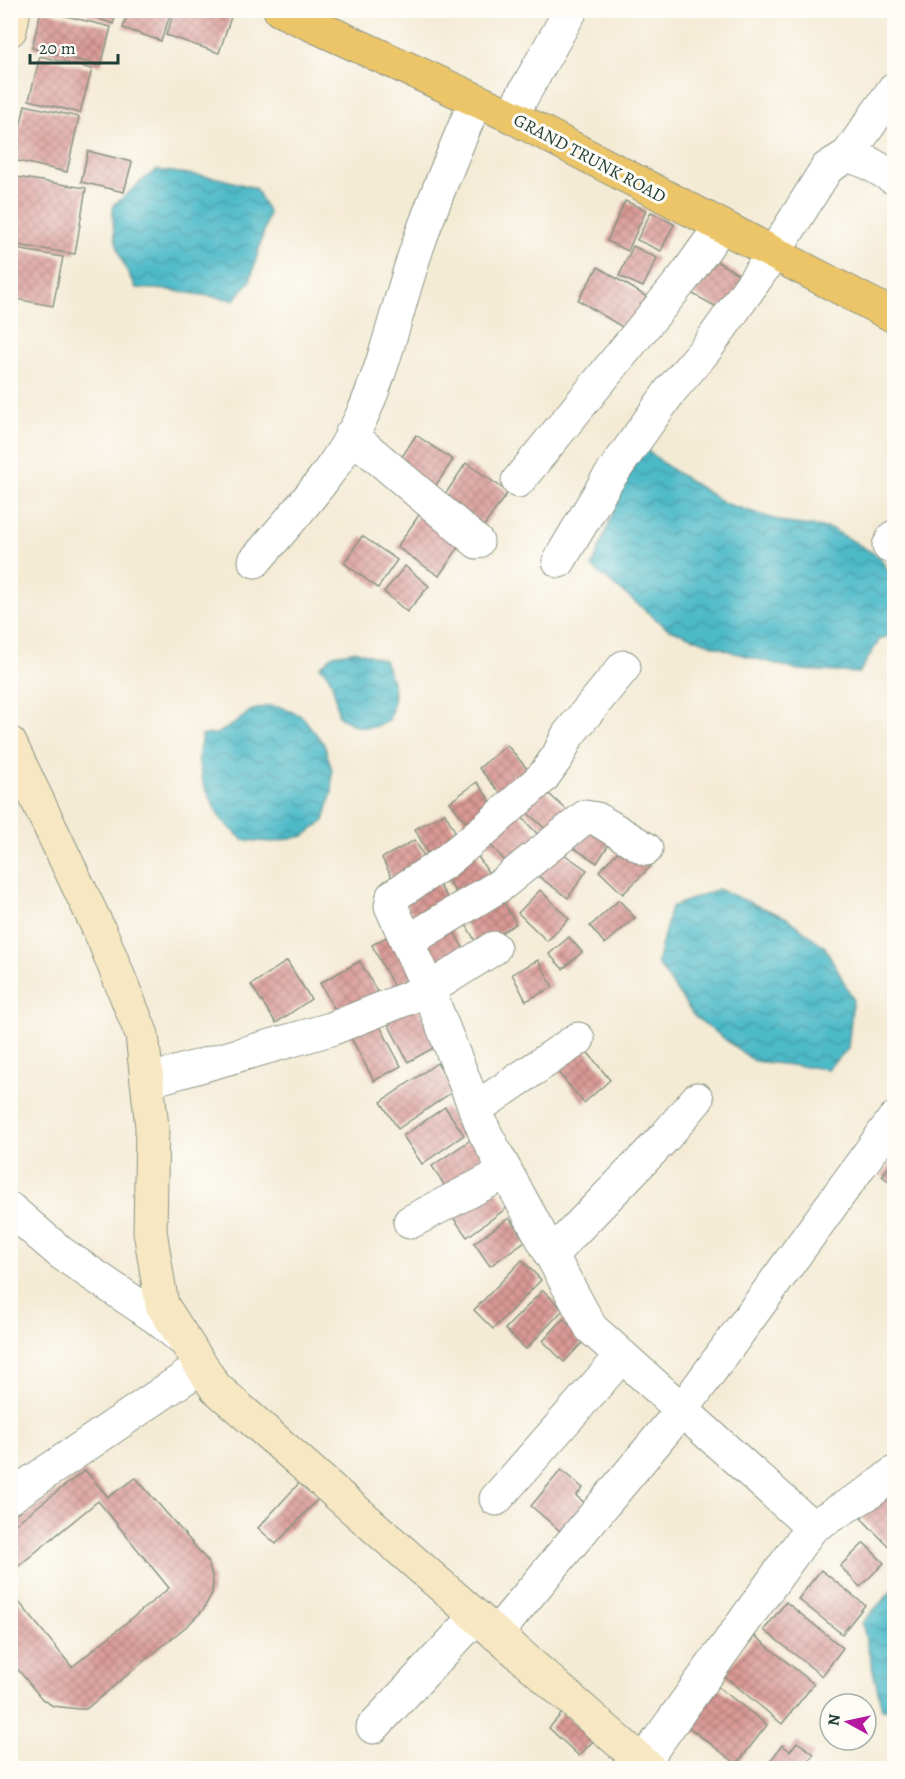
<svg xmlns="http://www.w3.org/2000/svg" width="905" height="1779" font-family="Alegreya,serif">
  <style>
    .water { fill: url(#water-waves); stroke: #367c7e; stroke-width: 1.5 }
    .building { fill: url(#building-cross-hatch) }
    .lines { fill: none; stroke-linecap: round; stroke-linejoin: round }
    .minor-casing { stroke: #8a9484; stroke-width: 35 }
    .secondary-casing { stroke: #8a9484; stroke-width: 35 }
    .primary-casing { stroke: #8a9484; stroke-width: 35 }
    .minor { stroke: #fff; stroke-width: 33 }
    .secondary { stroke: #f7e8c3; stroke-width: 33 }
    .primary { stroke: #ecc569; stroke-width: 33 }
    .labels { text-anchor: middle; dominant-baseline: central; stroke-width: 6; stroke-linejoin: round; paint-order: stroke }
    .street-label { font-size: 18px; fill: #1f3d34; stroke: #fdfcf7 }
  </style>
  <defs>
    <pattern id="water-waves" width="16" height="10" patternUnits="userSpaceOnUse" patternTransform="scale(1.5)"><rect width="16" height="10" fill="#4ebac8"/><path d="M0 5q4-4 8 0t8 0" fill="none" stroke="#4098a3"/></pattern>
    <pattern id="building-cross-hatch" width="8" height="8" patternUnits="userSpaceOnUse" patternTransform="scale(1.5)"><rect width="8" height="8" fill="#da9994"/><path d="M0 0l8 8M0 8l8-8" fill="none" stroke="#b07e7a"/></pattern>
  </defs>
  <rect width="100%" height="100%" fill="#fdfcf7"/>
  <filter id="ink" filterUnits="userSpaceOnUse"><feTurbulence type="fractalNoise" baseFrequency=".0167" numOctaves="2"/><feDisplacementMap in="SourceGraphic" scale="12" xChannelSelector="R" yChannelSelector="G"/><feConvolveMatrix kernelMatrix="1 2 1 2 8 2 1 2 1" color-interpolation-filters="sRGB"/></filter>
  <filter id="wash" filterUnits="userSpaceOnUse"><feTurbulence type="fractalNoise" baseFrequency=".008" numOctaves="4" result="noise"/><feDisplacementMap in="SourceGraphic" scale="24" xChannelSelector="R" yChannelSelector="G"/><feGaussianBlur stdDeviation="1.35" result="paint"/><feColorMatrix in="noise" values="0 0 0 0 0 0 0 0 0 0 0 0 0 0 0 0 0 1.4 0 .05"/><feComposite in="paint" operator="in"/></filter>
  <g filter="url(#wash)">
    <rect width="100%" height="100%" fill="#f4ebd5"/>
    <g class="water">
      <path d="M157,170L218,178L255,188L269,213L250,281L234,300L169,290L136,288C120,261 111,236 113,205C130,194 140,180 157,170Z"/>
      <path d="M643,447L671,469L724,503L787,523L832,529L880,557L894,581V634L880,639L859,673L798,670L735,653L667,628L592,567L624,484Z"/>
      <path d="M357,651L384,660C395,687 397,692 389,720C369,732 359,729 339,717C334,698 336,679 320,667L333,655Z"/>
      <path d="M267,706L280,707L302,716L324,744L332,770V792L324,821L304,836L273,842L243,840L220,818L203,783L198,758L202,735L216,734L236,723L250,711Z"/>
      <path d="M718,889L787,918L825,947L853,999L848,1049L827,1069L754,1061L694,1016L657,963L671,907Z"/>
      <path d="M894,1588V1711L882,1709L862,1623Z"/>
    </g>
    <g id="blocks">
      <g class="building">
        <path d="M41,10L111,27L101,66L32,48Z"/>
        <path d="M77,10H117L113,24Z"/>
        <path d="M128,10H172L161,41L123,28Z"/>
        <path d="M175,10H223L232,14L219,53L166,35Z"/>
        <path d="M40,56L92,69L80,113L29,100Z"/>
        <path d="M25,105L79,117L67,172L13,160Z"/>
        <path d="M88,151L132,162L124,192L81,182Z"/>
        <path d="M10,176L86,188L75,254L10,244Z"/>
        <path d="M625,201L646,210L628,251L607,241Z"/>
        <path d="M651,212L674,224L661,251L637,240Z"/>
        <path d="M633,246L657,258L643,287L619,276Z"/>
        <path d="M10,248L63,257L53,306L10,298Z"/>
        <path d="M709,257L747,279L728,313L689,292Z"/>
        <path d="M598,267L647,297L627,330L578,300Z"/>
        <path d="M416,435L453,460L432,491L396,466Z"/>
        <path d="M466,463L508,492L479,533L438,505Z"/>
        <path d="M421,512L463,541L439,576L397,547Z"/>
        <path d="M362,536L397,560L378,588L344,563Z"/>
        <path d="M405,566L429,586L407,612L384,592Z"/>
        <path d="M507,745L534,777L506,800L479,768Z"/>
        <path d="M477,782L498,812L472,831L450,802Z"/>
        <path d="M543,789L576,818L557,839L524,810Z"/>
        <path d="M513,808L544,841L514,870L483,837Z"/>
        <path d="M445,813L463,846L433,863L415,829Z"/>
        <path d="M584,820L613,838L597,863L569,845Z"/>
        <path d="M415,840L430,868L396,886L382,858Z"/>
        <path d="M627,842L651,866L623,894L599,871Z"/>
        <path d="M552,846L587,870L568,898L534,873Z"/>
        <path d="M474,850L493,880L460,900L442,870Z"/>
        <path d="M436,880L454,908L421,929L403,900Z"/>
        <path d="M540,890L569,919L547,941L518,913Z"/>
        <path d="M501,897L516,924L478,946L463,919Z"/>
        <path d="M619,900L635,918L605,944L590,926Z"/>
        <path d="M450,926L470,959L438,977L419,944Z"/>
        <path d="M397,931L419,973L394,987L372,945Z"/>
        <path d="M569,937L582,952L563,969L549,954Z"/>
        <path d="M538,960L553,987L526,1001L512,974Z"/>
        <path d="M287,961L311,999L276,1023L251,985Z"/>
        <path d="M360,961L379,995L339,1017L320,983Z"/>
        <path d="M415,1001L439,1045L408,1062L385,1018Z"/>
        <path d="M375,1017L401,1066L374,1081L348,1032Z"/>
        <path d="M585,1049L610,1080L584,1103L558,1072Z"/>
        <path d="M437,1063L455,1090L398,1129L381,1102Z"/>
        <path d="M445,1107L464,1135L422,1164L403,1136Z"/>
        <path d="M472,1139L490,1167L450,1194L432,1166Z"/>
        <path d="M894,1159V1185L882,1176Z"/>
        <path d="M491,1183L508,1207L467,1237L450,1213Z"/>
        <path d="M509,1218L525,1241L490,1266L474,1243Z"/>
        <path d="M522,1260L541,1280L493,1329L474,1310Z"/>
        <path d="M543,1290L563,1310L526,1349L505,1329Z"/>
        <path d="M563,1319L585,1340L564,1362L543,1341Z"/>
        <path d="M85,1470L108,1497L136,1478L208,1561L213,1580L212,1593L203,1610L189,1624L86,1709H79L53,1706L42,1699L10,1660V1591L72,1667L169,1588L98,1501L10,1573V1528Z"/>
        <path d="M561,1470L583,1488L576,1496L585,1503L566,1536L531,1506Z"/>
        <path d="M301,1481L319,1498L276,1544L258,1528Z"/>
        <path d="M884,1495L894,1505V1552L861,1518Z"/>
        <path d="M864,1543L884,1563L860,1587L840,1566Z"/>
        <path d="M821,1570L865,1605L842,1634L798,1599Z"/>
        <path d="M786,1602L843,1648L822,1676L764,1630Z"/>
        <path d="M755,1636L814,1684L782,1724L723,1675Z"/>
        <path d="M713,1683L767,1725L737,1764L682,1722Z"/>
        <path d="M563,1712L594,1740L579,1756L549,1728Z"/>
        <path d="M797,1742L814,1754L803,1768H765L782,1745L790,1751Z"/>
      </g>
    </g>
  </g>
  <g filter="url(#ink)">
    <use href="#blocks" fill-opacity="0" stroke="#8a9484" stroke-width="1.5"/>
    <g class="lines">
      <g class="minor-casing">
        <g id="minor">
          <path d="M511,116L571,10"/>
          <path d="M848,155L869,163L894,178"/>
          <path d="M351,435L477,542"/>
          <path d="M518,481L686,275L721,226"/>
          <path d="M889,546L894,537"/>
          <path d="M255,561C293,516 336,472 361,418C386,364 398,304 417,248C434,198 455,149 476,100"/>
          <path d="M559,561L606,482L671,390L706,349L774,253L827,168L848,155L894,89"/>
          <path d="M624,667L568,735L558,756L543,777L489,826L445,862L393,896L391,906L423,977L485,1133L591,1328L812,1527L643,1762"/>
          <path d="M407,942L502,884L585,817L597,819L646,849"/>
          <path d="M147,1081L331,1029L428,990L494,948"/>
          <path d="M475,1109L578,1039"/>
          <path d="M10,1209L61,1253L157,1318L181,1338"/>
          <path d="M410,1222L506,1172"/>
          <path d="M551,1255L664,1138L697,1099"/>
          <path d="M10,1497L202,1366"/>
          <path d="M496,1499L622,1356"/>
          <path d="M812,1527L870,1492L894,1473"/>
          <path d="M496,1634L682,1410L894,1119"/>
          <path d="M373,1727L476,1617"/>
        </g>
      </g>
      <g class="secondary-casing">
        <g id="secondary">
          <path d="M10,30L14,10"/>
          <path d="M10,743L103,938L142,1035L152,1127L150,1231L162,1305L215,1387L649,1768"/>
        </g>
      </g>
      <g class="primary-casing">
        <path id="primary" d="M280,10L511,116L894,316"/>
      </g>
      <use href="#minor" class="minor"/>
      <use href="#secondary" class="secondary"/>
      <use href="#primary" class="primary"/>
    </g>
  </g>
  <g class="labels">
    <g class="street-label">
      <text transform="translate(590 158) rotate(28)">GRAND TRUNK ROAD</text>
    </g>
  </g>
  <rect width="905" height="1779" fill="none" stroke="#fdfcf7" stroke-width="36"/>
  <g transform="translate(848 1722) rotate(278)"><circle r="28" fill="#fdfcf7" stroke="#a4b0a9" stroke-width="1.5"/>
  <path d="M0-4.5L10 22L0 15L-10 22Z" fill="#b5179e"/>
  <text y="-9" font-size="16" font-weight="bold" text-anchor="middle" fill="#1f3d34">N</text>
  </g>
  <path d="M30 54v9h88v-9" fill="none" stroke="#1f3d34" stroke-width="3"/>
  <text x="39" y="54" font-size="18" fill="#1f3d34" stroke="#fdfcf7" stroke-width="4.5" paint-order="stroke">20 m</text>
</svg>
